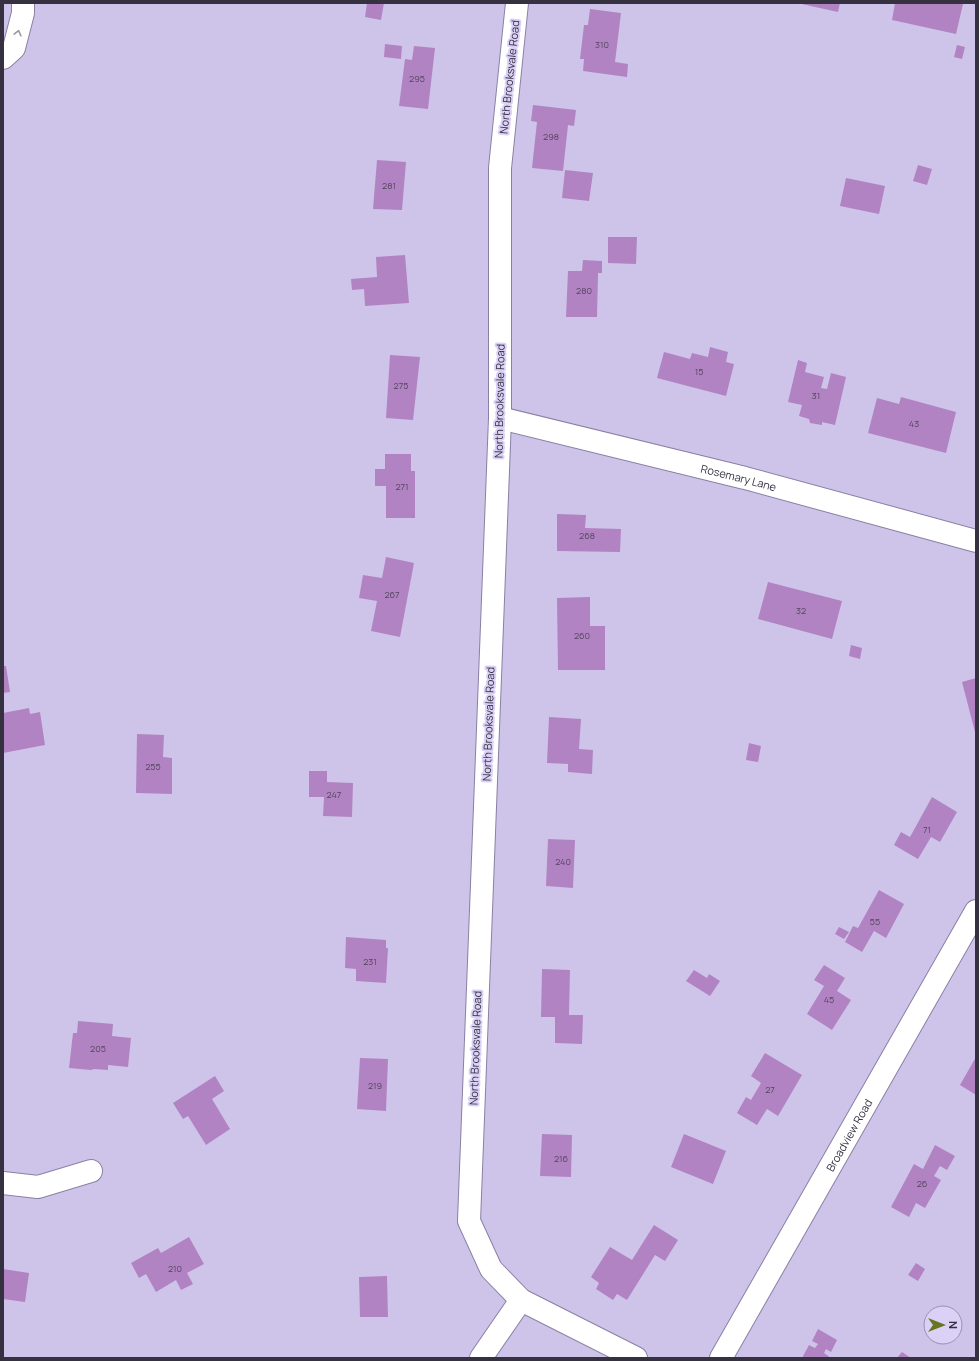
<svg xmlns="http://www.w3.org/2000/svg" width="979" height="1361" font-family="Manrope,sans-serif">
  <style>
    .building { fill: #b283c2 }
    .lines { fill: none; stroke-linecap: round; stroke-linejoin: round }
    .minor-casing { stroke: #8a80a4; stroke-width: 24 }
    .major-casing { stroke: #8a80a4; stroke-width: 24 }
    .minor { stroke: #fff; stroke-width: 22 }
    .major { stroke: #fff; stroke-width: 22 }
    .oneway { stroke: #9a98a0 }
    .labels { text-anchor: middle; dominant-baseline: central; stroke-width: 4; stroke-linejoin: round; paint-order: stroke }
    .number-label { font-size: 9px; fill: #544660 }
    .street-label { font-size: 11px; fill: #353140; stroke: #dbd1f7 }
  </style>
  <rect width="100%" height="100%" fill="#cec4ea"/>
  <g class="building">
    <path d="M367,3H384L381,20L365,17Z"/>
    <path d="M797,3H840L838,12Z"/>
    <path d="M895,3L963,4L956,34L892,20Z"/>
    <path d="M590,9L621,13L615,62L628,64L627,77L583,71L584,59H580L584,25H588Z"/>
    <path d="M385,44L402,46L401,59L384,57Z"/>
    <path d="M957,45L965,47L962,59L954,57Z"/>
    <path d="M414,46L435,48L428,109L399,106L405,59L412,60Z"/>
    <path d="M533,105L576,110L574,126L568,125L563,171L532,168L537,122L531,121Z"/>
    <path d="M377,160L406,162L402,210L373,209Z"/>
    <path d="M918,165L932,169L927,185L913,181Z"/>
    <path d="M565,170L593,173L589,201L562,198Z"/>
    <path d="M846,178L885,186L879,214L840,206Z"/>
    <path d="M608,237H637L636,264L608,263Z"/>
    <path d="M405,255L409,303L365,306L364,289L352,290L351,279L377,277L376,257Z"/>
    <path d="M583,260L602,261V273H598L597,317H566L568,271H582Z"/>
    <path d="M710,347L728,352L726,362L734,364L726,396L657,378L664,352L690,359L692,353L708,357Z"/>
    <path d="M390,355L420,357L413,420L386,418Z"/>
    <path d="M798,360L807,363L805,372L824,377L821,388L827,389L831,373L846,377L835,425L822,422V425L810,423L809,419L799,416L802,405L788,402Z"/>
    <path d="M901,397L956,412L946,453L868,433L877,398L899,404Z"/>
    <path d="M385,454H411V471H415V518H386V486H375V469H385Z"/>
    <path d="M557,514L586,515L585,528L621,529L620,552L557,551Z"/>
    <path d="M386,557L414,563L400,637L371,631L377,601L359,598L363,575L382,578Z"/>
    <path d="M768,582L842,601L832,639L758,619Z"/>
    <path d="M590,597V626H605V670H558L557,598Z"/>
    <path d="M851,645L862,648L860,659L849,656Z"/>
    <path d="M3,666H6L10,692L3,693Z"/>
    <path d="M976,678V732H975L962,682Z"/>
    <path d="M29,708L30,714L40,712L45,745L3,753V713Z"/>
    <path d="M549,717L581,719L579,749L593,750L592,774L568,772V764L547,763Z"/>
    <path d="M137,734L164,735L163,757L172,758V794L136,793Z"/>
    <path d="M749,743L761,746L758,762L746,760Z"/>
    <path d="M309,771H327V782L353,783L352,817L323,816L324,797H309Z"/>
    <path d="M932,797L957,812L940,842L931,837L918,859L894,845L901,832L910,837Z"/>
    <path d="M548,839L575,840L573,888L546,886Z"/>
    <path d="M879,890L904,904L886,938L874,931L862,952L845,942L853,926L858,928Z"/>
    <path d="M839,927L849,932L844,939L835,934Z"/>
    <path d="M346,937L386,940V948H388L386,983L356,981V969L345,968Z"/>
    <path d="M824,965L845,978L837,991L851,1000L832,1030L807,1014L824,986L814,980Z"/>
    <path d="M542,969L570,970L569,1015H583L582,1044L555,1043V1017H541Z"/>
    <path d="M694,970L707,978L709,974L720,981L710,996L686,981Z"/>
    <path d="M78,1021L113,1024L112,1036L131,1038L128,1067L108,1065V1070L94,1069L91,1070L69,1068L73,1033H77Z"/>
    <path d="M765,1053L802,1075L778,1116L767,1109L757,1125L737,1113L746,1097L751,1100L761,1083L751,1076Z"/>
    <path d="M976,1057V1095L960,1085Z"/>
    <path d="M360,1058L388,1059L386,1111L357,1109Z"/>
    <path d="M215,1076L224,1091L212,1099L230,1129L206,1145L188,1116L183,1119L173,1103Z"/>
    <path d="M542,1134L572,1135L571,1177L540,1176Z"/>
    <path d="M684,1134L726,1151L713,1184L671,1167Z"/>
    <path d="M935,1145L955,1156L947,1170L940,1166L934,1176L941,1180L925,1208L916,1203L909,1217L891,1207L914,1164L923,1169Z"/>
    <path d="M654,1225L678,1240L665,1261L655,1255L627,1300L617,1294L613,1300L596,1289L599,1283L591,1277L610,1247L632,1260Z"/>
    <path d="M189,1237L204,1264L187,1273L193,1284L181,1290L176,1280L156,1292L146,1274L139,1278L131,1263L158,1248L161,1253Z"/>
    <path d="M916,1263L925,1269L918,1281L908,1275Z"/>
    <path d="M3,1269L29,1273L25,1302L3,1299Z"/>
    <path d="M387,1276L388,1317H360L359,1277Z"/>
    <path d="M818,1329L837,1340L831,1352L826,1349L824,1353L831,1358H802L809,1345L815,1348L818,1344L812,1341Z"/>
    <path d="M902,1352L911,1358H897Z"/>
  </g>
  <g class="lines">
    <g class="minor-casing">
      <g id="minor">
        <path d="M3,58L14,48L23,13V3"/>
        <path id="s1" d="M500,418L745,478L976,541"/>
        <path d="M3,1183L38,1187L91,1171"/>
        <path d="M481,1358L521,1300"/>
        <path id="s2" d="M721,1358L976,911"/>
      </g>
    </g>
    <g class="major-casing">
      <path id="major" d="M517,3L500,168V418L469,1221L491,1269L521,1300L636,1358"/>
    </g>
    <use href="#minor" class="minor"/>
    <use href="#major" class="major"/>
  </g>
  <defs><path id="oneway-chevron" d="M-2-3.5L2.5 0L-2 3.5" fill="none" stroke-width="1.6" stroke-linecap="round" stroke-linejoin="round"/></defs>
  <use class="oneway" href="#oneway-chevron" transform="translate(18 33) rotate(-76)"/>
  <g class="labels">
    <g class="number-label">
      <text x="602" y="44">310</text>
      <text x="417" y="78">295</text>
      <text x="551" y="136">298</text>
      <text x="389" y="185">281</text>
      <text x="584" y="290">280</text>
      <text x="699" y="371">15</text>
      <text x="401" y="385">275</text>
      <text x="816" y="395">31</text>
      <text x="914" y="423">43</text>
      <text x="402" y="486">271</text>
      <text x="587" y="535">268</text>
      <text x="392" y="594">267</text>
      <text x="801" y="610">32</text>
      <text x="582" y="635">260</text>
      <text x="153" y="766">255</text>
      <text x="334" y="794">247</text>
      <text x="927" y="829">71</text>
      <text x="563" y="861">240</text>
      <text x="875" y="921">55</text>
      <text x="370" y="961">231</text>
      <text x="829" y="999">45</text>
      <text x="98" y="1048">205</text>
      <text x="375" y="1085">219</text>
      <text x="770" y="1089">27</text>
      <text x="561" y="1158">216</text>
      <text x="922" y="1183">26</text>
      <text x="175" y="1268">210</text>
    </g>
    <g class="street-label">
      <text transform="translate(509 77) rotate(-84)">North Brooksvale Road</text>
      <text transform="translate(499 401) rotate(-89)">North Brooksvale Road</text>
      <text stroke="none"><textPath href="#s1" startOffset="246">Rosemary Lane</textPath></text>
      <text transform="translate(488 724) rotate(-88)">North Brooksvale Road</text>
      <text transform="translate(475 1048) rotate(-88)">North Brooksvale Road</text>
      <text stroke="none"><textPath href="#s2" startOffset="257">Broadview Road</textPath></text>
    </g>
  </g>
  <rect width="979" height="1361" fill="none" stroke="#353140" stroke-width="8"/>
  <g transform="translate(943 1325) rotate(90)"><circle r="19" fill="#dbd1f7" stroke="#9991ae"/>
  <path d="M0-3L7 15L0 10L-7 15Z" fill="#687520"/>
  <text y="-6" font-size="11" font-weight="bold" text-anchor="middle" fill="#353140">N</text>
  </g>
</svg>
